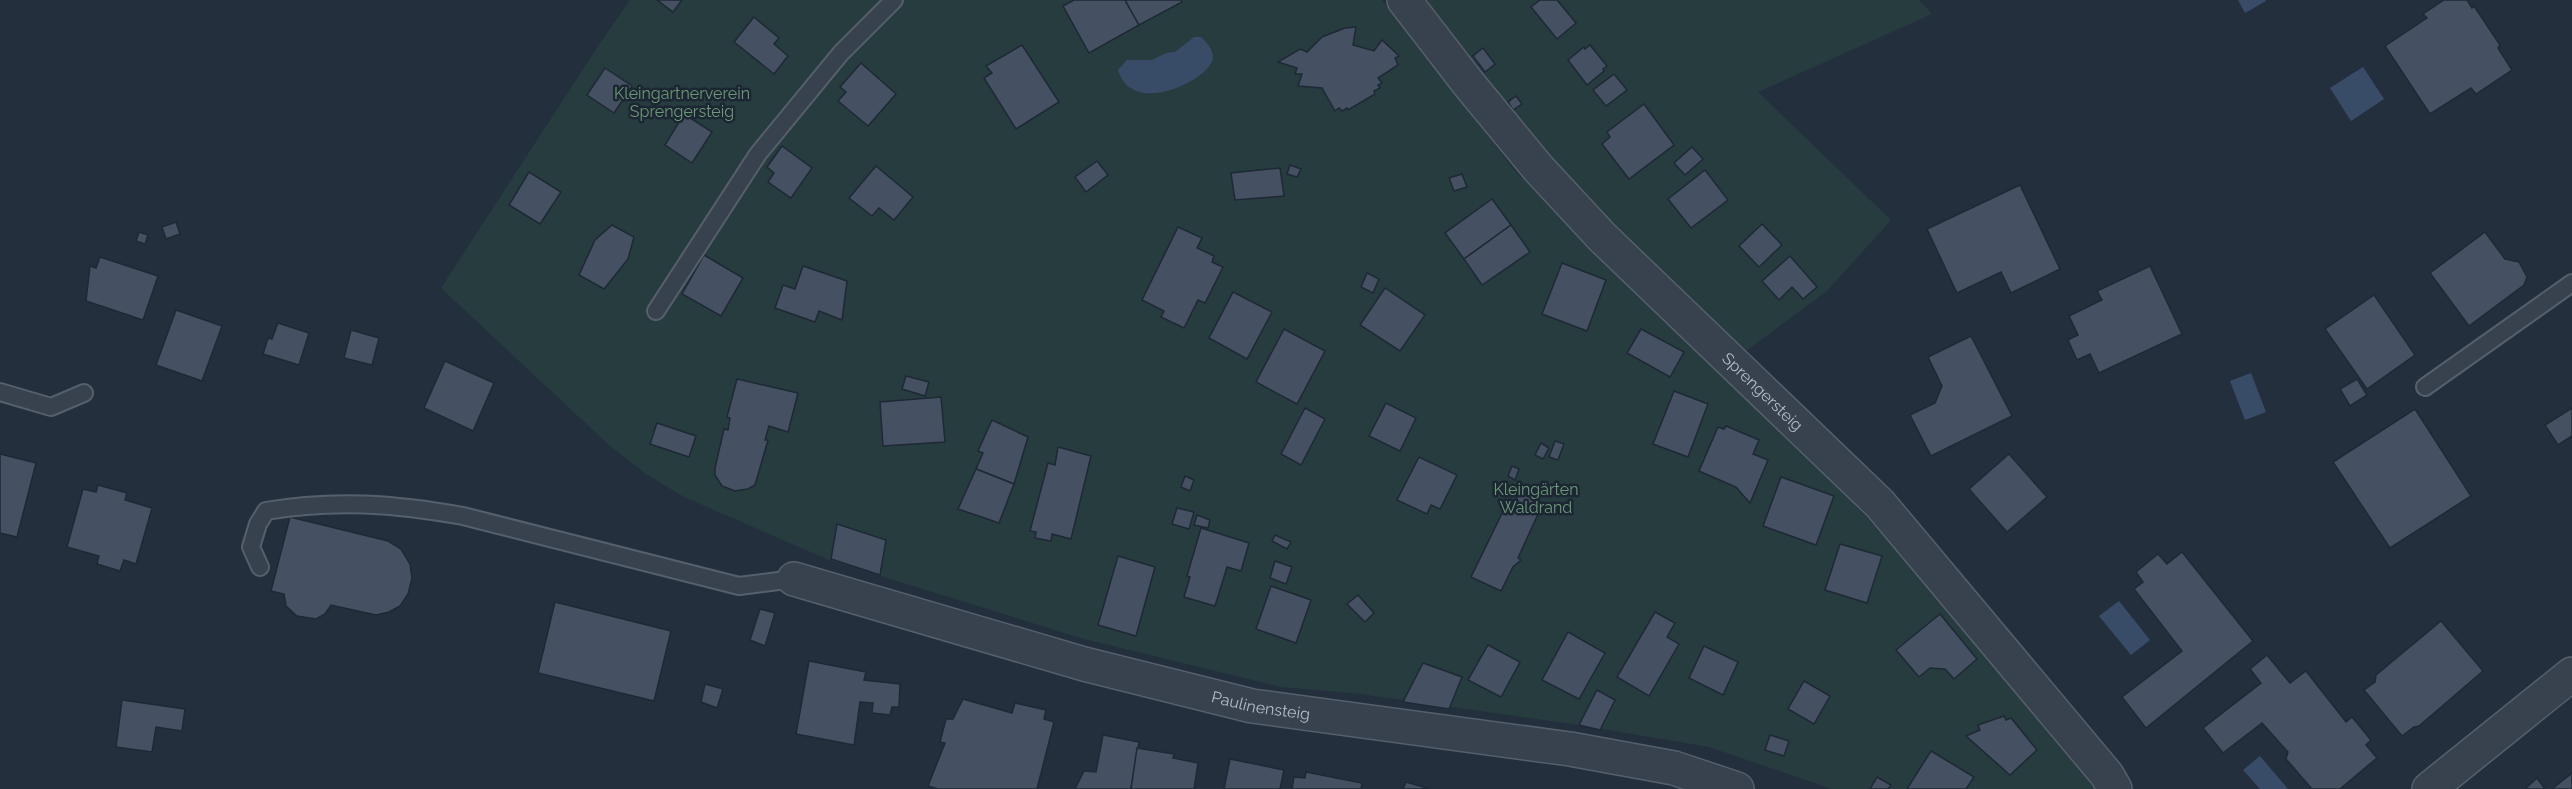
<svg xmlns="http://www.w3.org/2000/svg" width="2572" height="789" font-family="Raleway,sans-serif">
  <style>
    .green { fill: #263c3f }
    .water { fill: #394c67 }
    .building { fill: #455162; stroke: #1f2835; stroke-width: 1.5 }
    .lines { fill: none; stroke-linecap: round; stroke-linejoin: round }
    .lane-casing { stroke: #565f6c; stroke-width: 20 }
    .street-casing { stroke: #565f6c; stroke-width: 36 }
    .lane { stroke: #38414e; stroke-width: 16 }
    .street { stroke: #38414e; stroke-width: 33 }
    .labels { text-anchor: middle; dominant-baseline: central; stroke-width: 5; stroke-linejoin: round; paint-order: stroke }
    .park-label { font-size: 16px; fill: #6b9a76; stroke: #1d2633 }
    .street-label { font-size: 16px; fill: #b4bcc9; stroke: #1d2633 }
  </style>
  <rect width="100%" height="100%" fill="#242f3e"/>
  <g class="green">
    <path d="M630,0H1382L1515,171L1856,506L2012,673L2100,789H1832L1709,747L1579,725L1360,694L1281,687L1084,639L829,560L684,497L646,474L610,446L441,288L600,43Z"/>
    <path d="M1427,0H1919L1932,14L1758,92L1891,220L1827,291L1742,354L1567,178L1461,51Z"/>
  </g>
  <g class="water">
    <path d="M2238,0H2265L2266,1L2245,13Z"/>
    <path d="M1194,37H1201C1206,42 1213,49 1213,57C1214,77 1133,120 1118,70L1127,60H1152L1166,53L1175,52Z"/>
    <path d="M2363,67L2384,99L2351,121L2330,88Z"/>
    <path d="M2251,373L2266,412L2245,420L2230,381Z"/>
    <path d="M2119,601L2150,640L2131,655L2099,616Z"/>
    <path d="M2260,756L2288,789H2260L2243,770Z"/>
  </g>
  <g class="building">
    <path d="M657,0H682L673,12Z"/>
    <path d="M1074,0H1125L1139,25L1089,53L1063,6Z"/>
    <path d="M1125,0H1181L1182,2L1139,25Z"/>
    <path d="M1540,0H1557L1576,23L1557,39L1531,7Z"/>
    <path d="M2444,0H2467L2472,8L2474,6L2500,45L2498,48L2512,70L2476,94L2471,88L2430,114L2385,46L2427,18L2423,14Z"/>
    <path d="M754,17L779,38L774,44L788,56L774,74L734,42Z"/>
    <path d="M1356,27L1353,45L1374,51L1382,40L1399,56L1395,58L1398,65L1378,78L1382,83L1378,85L1380,88L1374,91L1375,94L1348,110L1347,108L1342,111L1339,108L1335,111L1322,88L1298,86L1302,74H1295L1297,68L1278,62L1300,49L1307,52L1322,37L1345,28Z"/>
    <path d="M1022,45L1059,102L1016,129L984,78L992,73L986,66Z"/>
    <path d="M1590,45L1607,66L1603,69L1604,71L1587,85L1568,60L1584,47L1585,49Z"/>
    <path d="M1483,48L1495,64L1485,72L1473,56Z"/>
    <path d="M861,63L896,94L868,126L838,101L846,92L840,87Z"/>
    <path d="M605,68L632,86L614,113L587,95Z"/>
    <path d="M1614,74L1627,90L1606,106L1593,90Z"/>
    <path d="M1516,96L1522,104L1513,110L1508,102Z"/>
    <path d="M1644,104L1674,145L1629,179L1602,144L1610,137L1607,132Z"/>
    <path d="M684,114L712,132L692,163L665,145Z"/>
    <path d="M782,146L812,168L791,198L768,182L774,173L767,167Z"/>
    <path d="M1692,147L1703,159L1685,175L1674,163Z"/>
    <path d="M1097,161L1108,175L1086,192L1075,177Z"/>
    <path d="M1290,165L1301,169L1297,177L1287,174Z"/>
    <path d="M876,166L913,197L894,220L879,208L872,216L849,198Z"/>
    <path d="M1280,168L1284,196L1235,200L1231,173Z"/>
    <path d="M1705,170L1728,200L1691,228L1668,199Z"/>
    <path d="M529,172L561,192L540,224L509,205Z"/>
    <path d="M1462,174L1467,187L1454,191L1449,178Z"/>
    <path d="M2020,185L2060,269L2011,293L2001,272L1957,293L1927,229Z"/>
    <path d="M1492,199L1511,225L1464,259L1445,233Z"/>
    <path d="M176,222L180,234L166,239L162,227Z"/>
    <path d="M1762,224L1782,245L1759,267L1739,246Z"/>
    <path d="M612,225L634,237L628,259L604,289L579,275L595,240Z"/>
    <path d="M1511,225L1530,252L1482,285L1464,259Z"/>
    <path d="M1178,227L1202,238L1197,248L1214,256L1212,262L1223,267L1205,303L1198,300L1184,328L1161,317L1164,311L1142,300Z"/>
    <path d="M139,232L148,235L145,244L136,241Z"/>
    <path d="M2485,232L2505,259L2519,262L2527,277L2524,285L2469,326L2430,273Z"/>
    <path d="M704,255L743,278L721,316L682,294Z"/>
    <path d="M1790,256L1817,287L1803,299L1792,287L1779,300L1762,281Z"/>
    <path d="M100,257L158,276L143,320L86,301L90,266L96,268Z"/>
    <path d="M1562,263L1606,280L1587,331L1542,314Z"/>
    <path d="M803,266L847,281L842,320L819,311L815,322L775,308L783,285L795,289Z"/>
    <path d="M2150,266L2182,334L2099,373L2090,354L2077,360L2068,340L2078,335L2069,316L2102,300L2097,291Z"/>
    <path d="M1367,273L1379,279L1373,293L1361,287Z"/>
    <path d="M1385,288L1425,315L1400,351L1360,325Z"/>
    <path d="M1233,292L1272,312L1247,359L1209,338Z"/>
    <path d="M2374,295L2415,355L2367,389L2325,329Z"/>
    <path d="M176,310L222,326L202,381L156,365Z"/>
    <path d="M278,323L309,333L299,365L263,354L268,338L272,339Z"/>
    <path d="M1284,329L1325,351L1297,404L1256,382Z"/>
    <path d="M1641,329L1684,352L1670,377L1627,353Z"/>
    <path d="M351,330L379,338L372,365L344,358Z"/>
    <path d="M1971,336L2012,416L1931,456L1910,415L1935,403L1942,386L1928,357Z"/>
    <path d="M445,361L494,383L473,431L424,408Z"/>
    <path d="M906,376L929,382L925,396L902,389Z"/>
    <path d="M737,379L798,393L788,432L769,426L765,440H768L755,485L748,489L735,491L722,486L715,475V468L724,429L728,430L730,418L727,417Z"/>
    <path d="M2357,379L2367,395L2350,406L2340,389Z"/>
    <path d="M1674,391L1708,404L1688,457L1653,444Z"/>
    <path d="M941,397L945,442L883,446L880,402Z"/>
    <path d="M1386,403L1416,418L1400,451L1369,436Z"/>
    <path d="M1305,408L1325,419L1301,465L1281,454Z"/>
    <path d="M2572,408V436L2558,445L2545,425Z"/>
    <path d="M2415,409L2471,496L2390,548L2333,462Z"/>
    <path d="M992,420L1028,437L1014,484L976,469L983,453L978,451Z"/>
    <path d="M657,423L696,436L689,457L650,444Z"/>
    <path d="M1726,426L1759,440L1753,454L1768,460L1750,503L1736,487L1699,471L1718,427L1724,429Z"/>
    <path d="M1555,441L1564,444L1558,460L1549,457Z"/>
    <path d="M1541,443L1549,448L1543,459L1535,455Z"/>
    <path d="M1058,447L1091,456L1071,539L1052,534L1051,541L1035,538L1036,532L1030,531L1048,463L1055,465Z"/>
    <path d="M0,454L36,463L17,537L0,533Z"/>
    <path d="M2009,454L2047,497L2007,532L1969,489Z"/>
    <path d="M1419,457L1457,475L1440,509L1431,505L1427,514L1397,500Z"/>
    <path d="M1512,466L1519,469L1515,480L1508,476Z"/>
    <path d="M976,469L1014,484L999,523L958,509Z"/>
    <path d="M1185,476L1194,480L1190,491L1181,487Z"/>
    <path d="M1781,477L1834,496L1816,545L1763,526Z"/>
    <path d="M98,485L127,493L125,500L152,508L136,564L124,560L120,571L97,564L99,556L67,547L83,489L96,492Z"/>
    <path d="M1520,492L1543,503L1518,558L1521,560L1513,567L1501,591L1471,577L1509,499L1514,503Z"/>
    <path d="M1177,508L1194,512L1189,529L1172,524Z"/>
    <path d="M1197,515L1210,520L1208,528L1194,525Z"/>
    <path d="M290,517L388,541L401,549L410,564L412,578L408,594L400,606L389,612L376,615L331,605L325,614L316,619L297,616L286,606L284,594L271,591Z"/>
    <path d="M837,524L886,540L880,575L831,559Z"/>
    <path d="M1201,528L1249,543L1241,571L1227,567L1215,606L1184,597L1190,577L1187,576Z"/>
    <path d="M1275,535L1291,542L1287,549L1272,541Z"/>
    <path d="M1840,544L1882,556L1867,603L1825,590Z"/>
    <path d="M2182,552L2253,641L2146,728L2122,697L2182,651L2134,589L2143,582L2136,572L2158,554L2167,564Z"/>
    <path d="M1118,556L1155,567L1136,636L1098,625Z"/>
    <path d="M1275,561L1292,567L1286,584L1270,578Z"/>
    <path d="M1271,586L1311,600L1296,643L1256,629Z"/>
    <path d="M1358,595L1374,613L1365,622L1347,604Z"/>
    <path d="M555,602L671,631L654,701L538,673Z"/>
    <path d="M760,609L775,613L765,646L750,640Z"/>
    <path d="M1655,612L1675,623L1667,637L1679,644L1649,696L1617,677Z"/>
    <path d="M1940,614L1977,659L1954,679L1945,669L1930,668L1919,677L1896,650Z"/>
    <path d="M2441,621L2483,671L2419,726L2414,727L2402,736L2364,690L2375,682L2376,675Z"/>
    <path d="M1568,632L1605,653L1579,699L1542,680Z"/>
    <path d="M1488,645L1520,662L1501,697L1468,680Z"/>
    <path d="M1704,646L1738,662L1723,695L1689,678Z"/>
    <path d="M2267,655L2290,683L2306,671L2346,722L2352,717L2371,740L2366,745L2377,758L2340,789H2312L2286,759L2288,752L2262,723L2223,753L2203,728L2261,683L2250,669Z"/>
    <path d="M809,661L866,672L864,680L900,684L899,707H892L890,715L872,713L873,703L860,702L854,745L796,734Z"/>
    <path d="M1423,663L1462,677L1449,709L1403,702Z"/>
    <path d="M1804,681L1830,696L1814,724L1788,709Z"/>
    <path d="M705,684L723,689L717,708L701,702Z"/>
    <path d="M1597,690L1615,700L1600,730L1579,725Z"/>
    <path d="M963,699L1012,713L1015,703L1046,710L1044,719L1054,722L1037,789H938L928,786L945,743L940,742L946,719H953Z"/>
    <path d="M122,700L185,709L182,731L156,727L152,752L116,747Z"/>
    <path d="M2004,716L2006,720L2011,718L2037,750L2010,775L1966,736L1980,730L1978,725Z"/>
    <path d="M1103,735L1139,742L1131,789H1075L1084,771L1096,772Z"/>
    <path d="M1770,735L1789,741L1784,756L1765,750Z"/>
    <path d="M1137,748L1174,754L1173,758L1198,763L1194,789H1131Z"/>
    <path d="M1931,751L1974,777L1966,789H1907Z"/>
    <path d="M1230,759L1284,770L1280,789H1224Z"/>
    <path d="M1306,772L1362,783L1361,789H1292L1294,777L1305,778Z"/>
    <path d="M2572,773V789H2552Z"/>
    <path d="M1877,777L1891,785L1888,789H1870Z"/>
    <path d="M2537,778L2545,789H2525Z"/>
    <path d="M1406,782L1430,789H1403Z"/>
  </g>
  <g class="lines">
    <g class="lane-casing">
      <g id="lane">
        <path d="M656,311L758,154L841,53L894,0"/>
        <path d="M2425,387L2572,283"/>
        <path d="M0,392L51,407L84,393"/>
        <path d="M260,567L251,547L258,524L266,511C334,499 396,504 463,516L739,586L794,579"/>
      </g>
    </g>
    <g class="street-casing">
      <g id="street">
        <path id="s1" d="M1404,0L1468,83L1538,168L1602,237L1880,504L2107,775L2115,789"/>
        <path id="s2" d="M794,579L1084,664L1252,706L1570,749L1674,768L1737,789"/>
        <path d="M2429,789L2572,674"/>
      </g>
    </g>
    <use href="#lane" class="lane"/>
    <use href="#street" class="street"/>
  </g>
  <g class="labels">
    <g class="park-label">
      <text x="682" y="93">Kleingartnerverein<tspan x="682" dy="18">Sprengersteig</tspan></text>
      <text x="1536" y="489">Kleingärten<tspan x="1536" dy="18">Waldrand</tspan></text>
    </g>
    <g class="street-label">
      <text stroke="none"><textPath href="#s1" startOffset="532">Sprengersteig</textPath></text>
      <text stroke="none"><textPath href="#s2" startOffset="484">Paulinensteig</textPath></text>
    </g>
  </g>
</svg>
